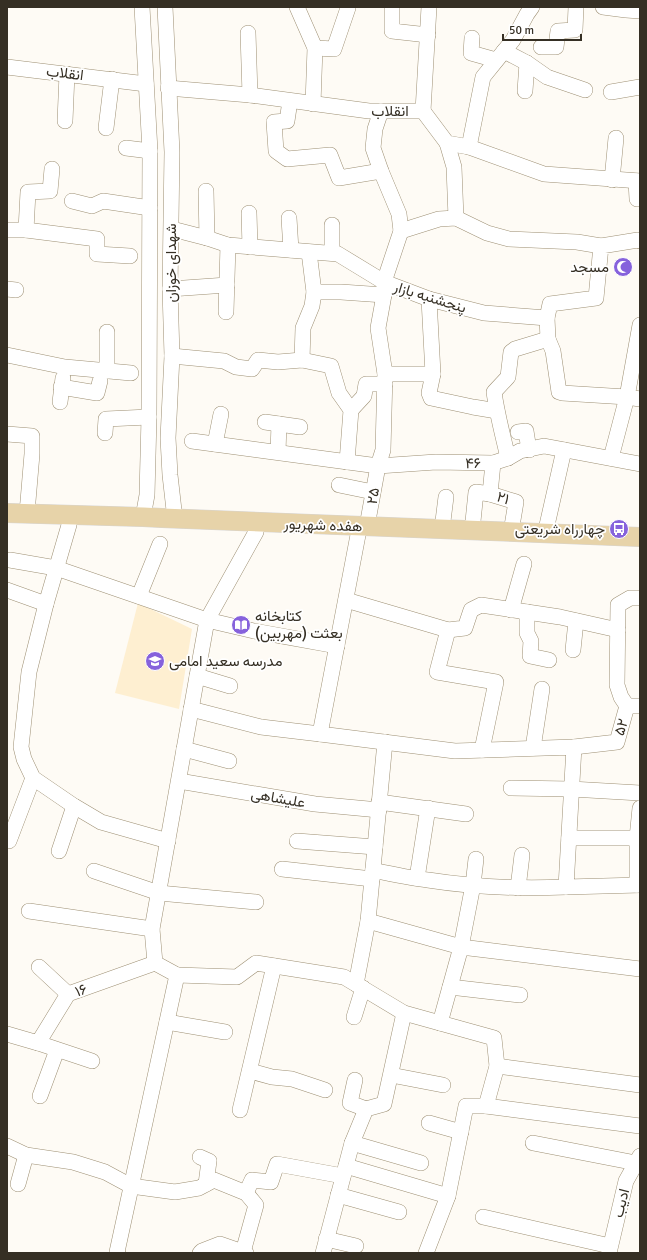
<svg xmlns="http://www.w3.org/2000/svg" width="647" height="1260" font-family="Signika,Vazirmatn,sans-serif">
  <style>
    .built { fill: #feefd1 }
    .lines { fill: none; stroke-linecap: round; stroke-linejoin: round }
    .minor-casing { stroke: #9e9074; stroke-width: 16 }
    .major-casing { stroke: #d7d5d3; stroke-width: 20 }
    .minor { stroke: #fff; stroke-width: 15 }
    .major { stroke: #e7d3a9; stroke-width: 19 }
    .labels { text-anchor: middle; dominant-baseline: central; stroke-width: 3.5; stroke-linejoin: round; paint-order: stroke }
    .street-label { font-size: 15px; fill: #352f24; stroke: #fff }
    .poi-label { font-size: 15px; fill: #352f24; stroke: #fff; text-anchor: end }
  </style>
  <rect width="100%" height="100%" fill="#fefbf5"/>
  <path class="built" d="M138,603L192,629L179,709L115,693Z"/>
  <g class="lines">
    <g class="minor-casing">
      <g id="minor">
        <path d="M142,7L150,151L149,417L147,495L143,517"/>
        <path d="M165,7L172,152L170,289L172,356L168,438L170,475L175,519"/>
        <path d="M297,7L315,48L313,104"/>
        <path d="M392,7V31L428,35"/>
        <path d="M603,7L626,10L640,11"/>
        <path d="M248,33L250,95"/>
        <path d="M472,38L471,53L496,60"/>
        <path d="M541,47H556L558,31L575,30L576,7"/>
        <path d="M315,48L334,49L348,8"/>
        <path d="M504,51L527,63L547,77L585,90"/>
        <path d="M7,67L146,84"/>
        <path d="M168,88L250,95L369,111H423L447,143L469,147L544,174L640,181"/>
        <path d="M525,91L527,63"/>
        <path d="M611,92L640,87"/>
        <path d="M290,101L287,121L274,122L276,151L287,159L330,155L339,178L381,171"/>
        <path d="M423,111L429,7"/>
        <path d="M65,121L67,74"/>
        <path d="M106,128L112,79"/>
        <path d="M447,143L454,167L456,218"/>
        <path d="M469,147L483,77L513,40L527,14L532,7"/>
        <path d="M126,148L150,151"/>
        <path d="M612,180L616,138"/>
        <path d="M636,181L637,199H640"/>
        <path d="M206,191L207,238"/>
        <path d="M72,201L92,206L103,201L150,208"/>
        <path d="M249,213L250,247"/>
        <path d="M289,218L291,250"/>
        <path d="M172,229L207,238L228,245L338,254L384,282L429,299L484,313L547,318L550,304L596,298L601,246L638,240L640,241"/>
        <path d="M7,230H26L97,239V254L130,256"/>
        <path d="M26,230L28,192L50,191L52,169"/>
        <path d="M401,231L439,219L456,218L487,233L509,239L577,242L601,246"/>
        <path d="M332,253V225"/>
        <path d="M7,289L16,290"/>
        <path d="M170,289L227,285"/>
        <path d="M314,292H341L384,295"/>
        <path d="M429,299L433,374L429,393L431,398L473,407L497,411"/>
        <path d="M226,312L228,245"/>
        <path d="M547,318L548,339L553,351L559,392L562,393L627,397L640,399"/>
        <path d="M107,332V371"/>
        <path d="M7,355L65,367L131,373"/>
        <path d="M172,356L224,361L236,367L252,369L258,360L278,362L302,360L331,366L339,393L351,410L347,462"/>
        <path d="M302,360L303,328L312,306L314,292L309,252"/>
        <path d="M385,374H433"/>
        <path d="M61,387L97,393L100,381"/>
        <path d="M60,402L63,378"/>
        <path d="M351,410L364,396L366,384H385"/>
        <path d="M265,422L300,427"/>
        <path d="M518,432L526,431L529,450"/>
        <path d="M105,433L106,419L149,417"/>
        <path d="M7,434L32,436V454L27,513"/>
        <path d="M192,441L378,466L436,462L493,463L508,458L520,451L544,446L640,464"/>
        <path d="M215,444L221,414"/>
        <path d="M278,452L279,424"/>
        <path d="M508,458C503,436 497,414 494,392L508,377L511,352L515,349L548,339"/>
        <path d="M611,458L627,397L640,325"/>
        <path d="M493,463L490,494L516,502L511,532"/>
        <path d="M339,485L373,492"/>
        <path d="M69,525L46,604L29,672L21,747L24,759L33,778L74,806L101,822L168,841"/>
        <path d="M367,526L378,466L383,450L385,374L378,328L384,295V282L401,231L399,214L381,171L373,148L375,129L381,111"/>
        <path d="M442,529L446,497"/>
        <path d="M472,531L476,492L490,494"/>
        <path d="M545,534L564,450"/>
        <path d="M358,535L320,734L455,751L574,747L566,887L640,885"/>
        <path d="M10,560L56,568L207,620L254,631L337,646"/>
        <path d="M7,590L46,604"/>
        <path d="M139,596L160,544"/>
        <path d="M346,600L448,630L465,628L471,610L481,605L560,617L618,630"/>
        <path d="M511,610L524,564"/>
        <path d="M527,612V633L531,641L530,656L549,660"/>
        <path d="M448,630L437,672L496,682L482,750"/>
        <path d="M573,650L576,621"/>
        <path d="M197,676L230,686"/>
        <path d="M627,706L621,697L617,685L618,605L630,598H640"/>
        <path d="M191,709L261,727L320,734"/>
        <path d="M574,747L617,742L627,706H640"/>
        <path d="M533,748L542,689"/>
        <path d="M184,749L229,761"/>
        <path d="M179,781L315,804L379,810"/>
        <path d="M511,788L571,789L640,793"/>
        <path d="M379,802L466,814"/>
        <path d="M569,838H637L640,808"/>
        <path d="M637,838V885"/>
        <path d="M9,841L33,778"/>
        <path d="M297,841L375,847"/>
        <path d="M59,851L74,806"/>
        <path d="M282,869L372,879"/>
        <path d="M373,870C391,874 409,878 428,880C473,887 520,889 566,887"/>
        <path d="M94,871L159,893L256,902"/>
        <path d="M417,878L428,808"/>
        <path d="M518,888L522,855"/>
        <path d="M29,911L152,929"/>
        <path d="M368,921L461,947L473,885L476,859"/>
        <path d="M39,967L68,994"/>
        <path d="M177,975L237,977L256,963L344,977L404,1013L494,1038L497,1066L486,1106"/>
        <path d="M356,984L368,921L385,742"/>
        <path d="M450,987L520,995"/>
        <path d="M354,1017L363,988"/>
        <path d="M167,1022L225,1032"/>
        <path d="M440,1023L461,947L640,969"/>
        <path d="M7,1034L38,1043L68,994L155,963"/>
        <path d="M38,1043L92,1061"/>
        <path d="M497,1066L640,1085"/>
        <path d="M250,1071L272,1077L292,1079L325,1090"/>
        <path d="M391,1075L443,1085"/>
        <path d="M355,1080L350,1103L366,1109"/>
        <path d="M40,1096L57,1050"/>
        <path d="M240,1110L274,966"/>
        <path d="M429,1123L461,1132"/>
        <path d="M352,1143L421,1163"/>
        <path d="M533,1143L636,1163"/>
        <path d="M7,1146L26,1155L73,1162L105,1172L131,1186L175,1192L199,1188L214,1180L246,1193L256,1205L243,1252"/>
        <path d="M200,1157L209,1161L206,1184"/>
        <path d="M346,1166L448,1196"/>
        <path d="M18,1184L26,1155"/>
        <path d="M246,1193L252,1180L271,1182L277,1164L343,1176"/>
        <path d="M338,1195L399,1212"/>
        <path d="M483,1217L610,1246"/>
        <path d="M326,1239L356,1246"/>
        <path d="M118,1253L117,1252L177,975L155,963L152,929L207,620L256,532"/>
        <path d="M200,1253L202,1251L220,1244L246,1253"/>
        <path d="M323,1253L352,1143L366,1109L384,1104L404,1013"/>
        <path d="M426,1253L448,1196L466,1106H486L640,1126"/>
        <path d="M609,1253L626,1181L640,1156"/>
      </g>
    </g>
    <g class="major-casing">
      <path id="major" d="M7,513L143,517L162,518L640,537"/>
    </g>
    <use href="#minor" class="minor"/>
    <use href="#major" class="major"/>
  </g>
  <defs>
    <g id="mosque-disc" transform="scale(1)"><circle r="9.5" fill="#8662dc" stroke="#fff"/><path d="M3.5-4.9A6 6 0 1 0 3.5 4.9A5 5 0 1 1 3.5-4.9Z" fill="#fff"/></g>
    <g id="bus-disc" transform="scale(1)"><circle r="9.5" fill="#8662dc" stroke="#fff"/><path d="M-5-6H5V4H4V6H2V4H-2V6H-4V4H-5ZM-3.5-4V0h7V-4ZM-3.5 1.2v1.5H-2V1.2ZM2 1.2v1.5H3.5V1.2Z" fill="#fff"/></g>
    <g id="library-disc" transform="scale(1)"><circle r="9.5" fill="#8662dc" stroke="#fff"/><path d="M-6-4Q-3-5.5-.7-3.5V5Q-3 3-6 4ZM6-4Q3-5.5 .7-3.5V5Q3 3 6 4Z" fill="#fff"/></g>
    <g id="school-disc" transform="scale(1)"><circle r="9.5" fill="#8662dc" stroke="#fff"/><path d="M0-5L7-2L0 1L-7-2ZM-4 1L0 2.5L4 1V4Q0 6-4 4Z" fill="#fff"/></g>
  </defs>
  <g fill-rule="evenodd">
    <use href="#mosque-disc" x="623" y="267"/>
    <use href="#bus-disc" x="619" y="529"/>
    <use href="#library-disc" x="241" y="625"/>
    <use href="#school-disc" x="155" y="661"/>
  </g>
  <g class="labels">
    <g class="street-label">
      <text transform="translate(65 73) rotate(7)">انقلاب</text>
      <text x="390" y="111">انقلاب</text>
      <text transform="translate(171 263) rotate(-90)">شهدای خوزان</text>
      <text transform="translate(430 297) rotate(17)">پنجشنبه بازار</text>
      <text transform="translate(473 463) rotate(-1)">۴۶</text>
      <text transform="translate(373 496) rotate(-80)">۲۵</text>
      <text transform="translate(503 498) rotate(18)">۲۱</text>
      <text transform="translate(323 525) rotate(2)">هفده شهریور</text>
      <text transform="translate(621 727) rotate(-74)">۵۲</text>
      <text transform="translate(278 798) rotate(10)">علیشاهی</text>
      <text transform="translate(81 990) rotate(-20)">۱۶</text>
      <text transform="translate(621 1203) rotate(-76)">ادیب</text>
    </g>
    <g class="poi-label">
      <text x="609" y="267">مسجد</text>
      <text x="605" y="529">چهارراه شریعتی</text>
      <text x="255" y="616" text-anchor="start">کتابخانه<tspan x="255" dy="17">بعثت (مهربین)</tspan></text>
      <text x="169" y="661" text-anchor="start">مدرسه سعید امامی</text>
    </g>
  </g>
  <rect width="647" height="1260" fill="none" stroke="#352f24" stroke-width="16"/>
  <path d="M503 34v6h78v-6" fill="none" stroke="#352f24" stroke-width="2"/>
  <text x="509" y="34" font-size="12" fill="#352f24" stroke="#ffffff" stroke-width="3" paint-order="stroke">50 m</text>
</svg>
